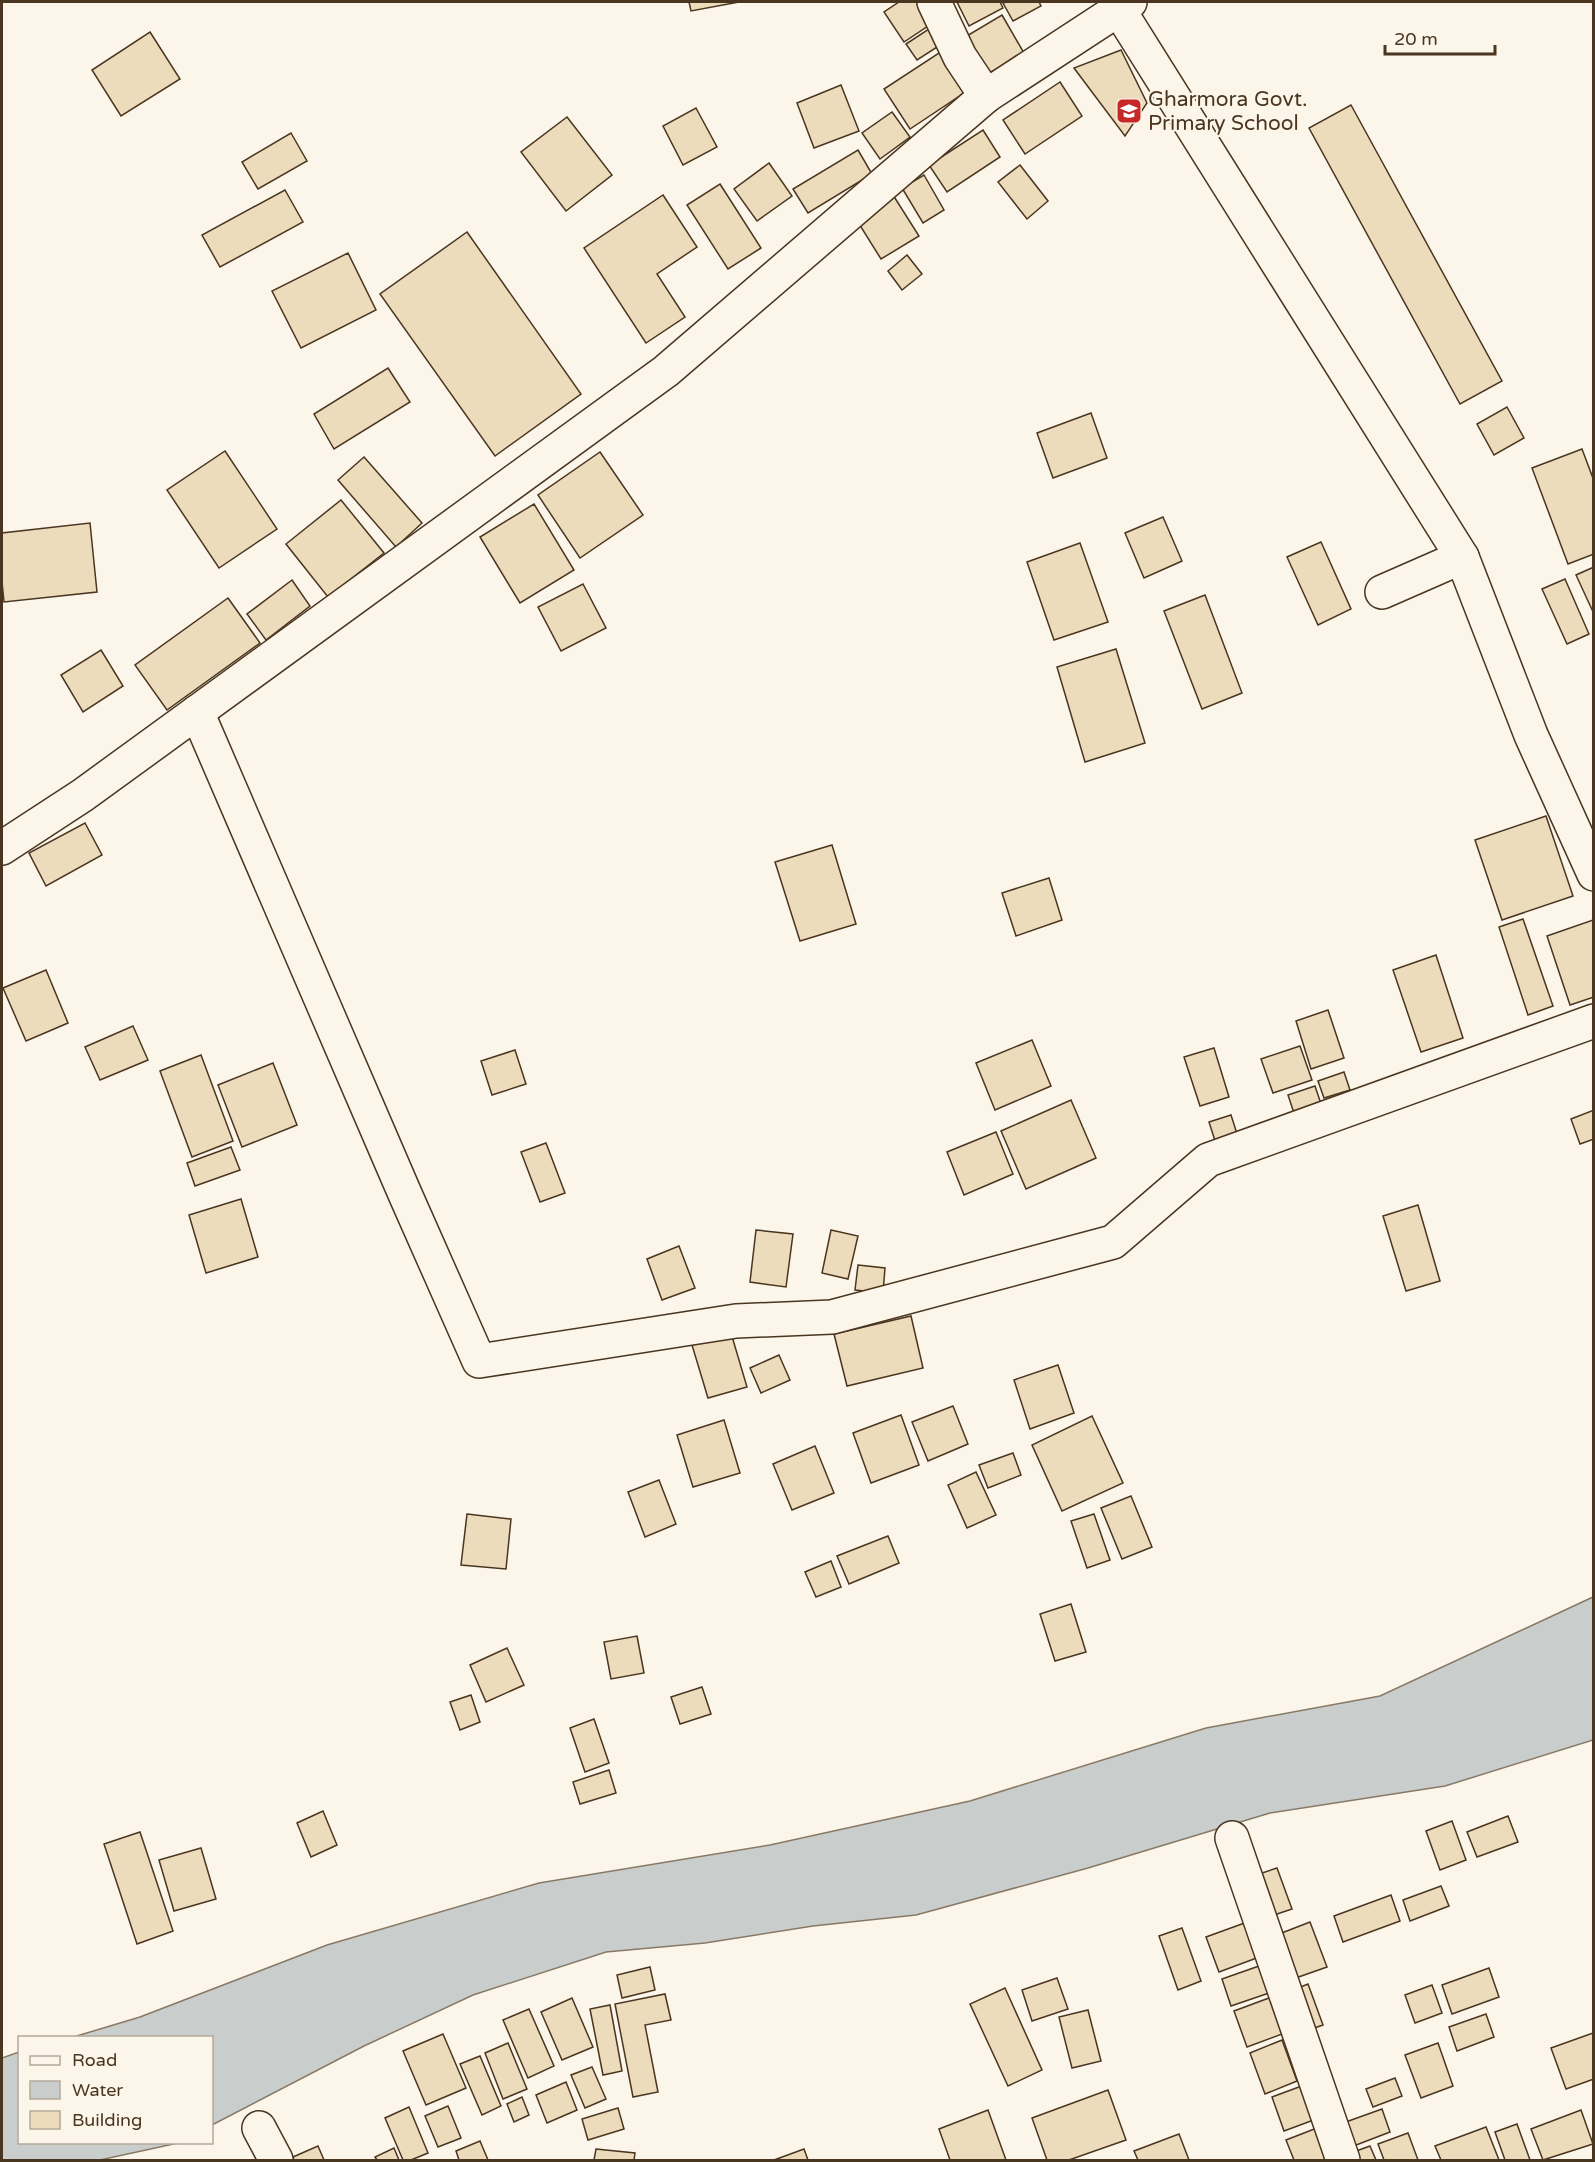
<svg xmlns="http://www.w3.org/2000/svg" width="1595" height="2162" font-family="'Varela Round',sans-serif">
  <style>
    .water { fill: #c9cecd; stroke: #887966; stroke-width: 1.5 }
    .building { fill: #ecdcbc; stroke: #4a3520; stroke-width: 1.5 }
    .lines { fill: none; stroke-linecap: round; stroke-linejoin: round }
    .minor-casing { stroke: #4a3520; stroke-width: 36 }
    .minor { stroke: #fbf6e9; stroke-width: 33 }
    .labels { text-anchor: middle; dominant-baseline: central; stroke-width: 4.5; stroke-linejoin: round; paint-order: stroke }
    .poi-label { font-size: 21px; fill: #4a3520; stroke: #fbf6e9; text-anchor: start }
  </style>
  <rect width="100%" height="100%" fill="#fbf6e9"/>
  <g class="water">
    <path d="M1593,1597V1740L1445,1786L1270,1813L1088,1868L916,1915L813,1926L705,1943L606,1952L473,1995L364,2046L212,2125V2038H70L140,2017L327,1945L539,1883L770,1845L970,1801L1206,1728L1380,1696Z"/>
    <path d="M19,2052L20,2142L178,2143L100,2160H2V2058Z"/>
  </g>
  <g class="building">
    <path d="M689,2H739L691,11Z"/>
    <path d="M899,2H920L934,22L904,42L884,12Z"/>
    <path d="M957,2H1000L1003,8L969,26Z"/>
    <path d="M1007,2H1039L1041,6L1013,21L1003,3Z"/>
    <path d="M1002,15L1024,53L981,78L960,40Z"/>
    <path d="M935,25L945,42L917,60L906,44Z"/>
    <path d="M150,32L180,79L121,116L92,70Z"/>
    <path d="M1121,50L1147,103L1125,136L1074,68Z"/>
    <path d="M942,51L967,91L910,129L884,89Z"/>
    <path d="M1060,82L1082,116L1025,154L1003,120Z"/>
    <path d="M841,85L859,131L814,148L797,103Z"/>
    <path d="M1351,105L1502,381L1460,404L1309,128Z"/>
    <path d="M696,108L717,147L683,165L663,126Z"/>
    <path d="M892,112L910,137L880,159L862,133Z"/>
    <path d="M567,117L612,175L566,211L521,152Z"/>
    <path d="M983,130L1000,157L947,192L929,165Z"/>
    <path d="M291,133L307,161L258,189L242,162Z"/>
    <path d="M858,150L872,174L808,213L793,189Z"/>
    <path d="M769,163L792,196L757,221L734,189Z"/>
    <path d="M1020,165L1048,201L1027,219L998,182Z"/>
    <path d="M924,175L944,210L923,223L902,188Z"/>
    <path d="M720,184L761,248L728,269L687,205Z"/>
    <path d="M285,190L303,222L220,267L202,235Z"/>
    <path d="M663,195L697,247L657,274L685,317L646,343L584,248Z"/>
    <path d="M893,195L919,236L881,259L856,219Z"/>
    <path d="M467,232L581,394L495,456L380,294Z"/>
    <path d="M348,253L376,310L301,348L272,291Z"/>
    <path d="M907,255L922,274L902,290L888,271Z"/>
    <path d="M388,368L410,402L334,449L314,414Z"/>
    <path d="M1507,407L1524,438L1494,455L1477,424Z"/>
    <path d="M1091,413L1107,458L1053,478L1037,433Z"/>
    <path d="M1582,449L1594,481V554L1568,564L1532,468Z"/>
    <path d="M225,451L277,529L219,568L167,490Z"/>
    <path d="M600,452L643,515L580,558L538,495Z"/>
    <path d="M364,457L422,523L396,547L338,480Z"/>
    <path d="M341,500L384,553L328,597L286,544Z"/>
    <path d="M534,504L574,570L520,603L480,537Z"/>
    <path d="M1163,517L1182,561L1144,578L1125,533Z"/>
    <path d="M90,523L97,592L4,602L2,582V533Z"/>
    <path d="M1321,542L1351,609L1318,625L1287,557Z"/>
    <path d="M1080,543L1108,622L1054,640L1027,562Z"/>
    <path d="M1594,567V614L1576,575Z"/>
    <path d="M1565,579L1589,634L1567,644L1542,589Z"/>
    <path d="M292,580L310,606L266,640L247,614Z"/>
    <path d="M583,584L606,628L561,651L538,607Z"/>
    <path d="M1205,595L1242,693L1202,709L1164,611Z"/>
    <path d="M228,598L260,643L167,710L135,665Z"/>
    <path d="M1116,649L1145,743L1085,762L1057,667Z"/>
    <path d="M101,650L123,686L83,712L61,675Z"/>
    <path d="M1546,816L1573,896L1502,920L1475,840Z"/>
    <path d="M85,823L102,855L46,886L29,853Z"/>
    <path d="M832,845L856,924L800,941L775,862Z"/>
    <path d="M1049,878L1062,920L1016,936L1002,893Z"/>
    <path d="M1523,919L1553,1006L1528,1015L1499,927Z"/>
    <path d="M1593,920L1594,997L1570,1005L1547,936Z"/>
    <path d="M1436,955L1463,1038L1421,1052L1393,970Z"/>
    <path d="M46,970L68,1023L26,1041L3,988Z"/>
    <path d="M1328,1010L1344,1058L1311,1069L1296,1021Z"/>
    <path d="M133,1026L148,1060L100,1080L85,1047Z"/>
    <path d="M1032,1040L1051,1086L995,1110L976,1063Z"/>
    <path d="M1300,1046L1312,1080L1273,1093L1261,1059Z"/>
    <path d="M1214,1048L1229,1097L1200,1106L1184,1057Z"/>
    <path d="M515,1050L526,1084L492,1095L481,1061Z"/>
    <path d="M201,1055L233,1141L192,1157L160,1071Z"/>
    <path d="M273,1063L297,1125L242,1147L218,1085Z"/>
    <path d="M1344,1072L1350,1090L1324,1098L1318,1081Z"/>
    <path d="M1315,1086L1322,1107L1295,1116L1288,1095Z"/>
    <path d="M1071,1100L1096,1158L1026,1189L1001,1131Z"/>
    <path d="M1594,1110V1139L1580,1144L1571,1119Z"/>
    <path d="M1231,1115L1239,1140L1217,1147L1209,1122Z"/>
    <path d="M996,1132L1013,1174L964,1195L947,1152Z"/>
    <path d="M546,1143L565,1193L540,1202L521,1152Z"/>
    <path d="M231,1147L240,1170L195,1186L187,1163Z"/>
    <path d="M241,1199L258,1257L206,1273L189,1215Z"/>
    <path d="M1418,1205L1440,1281L1406,1291L1383,1216Z"/>
    <path d="M756,1230L793,1234L786,1287L750,1282Z"/>
    <path d="M831,1230L858,1236L848,1279L822,1273Z"/>
    <path d="M679,1246L695,1288L662,1300L647,1259Z"/>
    <path d="M858,1265L885,1268L883,1293L855,1290Z"/>
    <path d="M911,1316L923,1368L847,1386L834,1334Z"/>
    <path d="M731,1333L747,1387L708,1398L692,1345Z"/>
    <path d="M779,1355L790,1380L761,1393L750,1368Z"/>
    <path d="M1058,1365L1074,1413L1030,1429L1014,1380Z"/>
    <path d="M953,1406L968,1444L928,1461L912,1422Z"/>
    <path d="M901,1415L919,1465L871,1483L853,1433Z"/>
    <path d="M1092,1416L1123,1483L1062,1511L1032,1445Z"/>
    <path d="M724,1420L740,1473L693,1487L677,1435Z"/>
    <path d="M815,1446L834,1493L792,1510L773,1464Z"/>
    <path d="M1013,1453L1021,1475L988,1488L979,1465Z"/>
    <path d="M976,1472L996,1515L967,1528L948,1485Z"/>
    <path d="M659,1480L676,1524L645,1537L628,1492Z"/>
    <path d="M1131,1496L1152,1547L1122,1559L1101,1508Z"/>
    <path d="M467,1514L511,1519L506,1569L461,1565Z"/>
    <path d="M1094,1514L1110,1560L1087,1568L1071,1521Z"/>
    <path d="M888,1536L899,1563L849,1584L837,1556Z"/>
    <path d="M831,1561L841,1587L816,1597L805,1572Z"/>
    <path d="M1071,1604L1086,1652L1055,1661L1040,1614Z"/>
    <path d="M637,1636L644,1673L611,1679L604,1642Z"/>
    <path d="M507,1648L524,1685L486,1702L470,1665Z"/>
    <path d="M702,1687L711,1714L680,1724L671,1697Z"/>
    <path d="M471,1695L480,1722L460,1730L450,1702Z"/>
    <path d="M594,1719L609,1763L585,1772L570,1728Z"/>
    <path d="M609,1770L616,1793L580,1804L573,1782Z"/>
    <path d="M323,1811L337,1845L311,1857L297,1823Z"/>
    <path d="M1508,1816L1518,1842L1477,1857L1467,1832Z"/>
    <path d="M1452,1821L1466,1860L1440,1870L1426,1831Z"/>
    <path d="M140,1832L173,1931L137,1944L104,1844Z"/>
    <path d="M201,1848L216,1899L174,1911L159,1860Z"/>
    <path d="M1277,1868L1292,1909L1271,1916L1256,1875Z"/>
    <path d="M1441,1886L1449,1906L1410,1921L1403,1900Z"/>
    <path d="M1391,1895L1400,1921L1343,1942L1334,1916Z"/>
    <path d="M1250,1921L1262,1956L1219,1972L1206,1937Z"/>
    <path d="M1310,1922L1327,1967L1290,1980L1274,1936Z"/>
    <path d="M1182,1928L1201,1981L1178,1990L1159,1936Z"/>
    <path d="M1259,1966L1269,1993L1231,2006L1222,1979Z"/>
    <path d="M650,1967L655,1990L622,1998L617,1975Z"/>
    <path d="M1489,1968L1499,1997L1452,2014L1442,1985Z"/>
    <path d="M1057,1978L1068,2009L1032,2021L1022,1990Z"/>
    <path d="M1308,1984L1323,2025L1303,2032L1288,1992Z"/>
    <path d="M1432,1985L1442,2013L1415,2023L1405,1995Z"/>
    <path d="M1005,1988L1042,2070L1008,2086L970,2004Z"/>
    <path d="M665,1994L671,2020L645,2025L658,2092L633,2097L615,2004Z"/>
    <path d="M1277,1995L1290,2031L1247,2047L1234,2011Z"/>
    <path d="M572,1998L593,2047L562,2060L541,2012Z"/>
    <path d="M610,2005L622,2071L603,2075L590,2009Z"/>
    <path d="M529,2009L554,2066L528,2078L503,2020Z"/>
    <path d="M1088,2010L1101,2061L1072,2068L1059,2017Z"/>
    <path d="M1486,2014L1494,2037L1457,2051L1449,2027Z"/>
    <path d="M1593,2033L1594,2079L1566,2089L1551,2048Z"/>
    <path d="M443,2034L466,2088L426,2105L403,2051Z"/>
    <path d="M1282,2040L1297,2081L1265,2094L1250,2053Z"/>
    <path d="M508,2043L527,2089L503,2099L485,2053Z"/>
    <path d="M1438,2043L1453,2086L1421,2098L1405,2055Z"/>
    <path d="M480,2056L501,2106L482,2115L460,2064Z"/>
    <path d="M592,2067L606,2099L585,2108L571,2075Z"/>
    <path d="M1395,2078L1402,2096L1373,2107L1366,2089Z"/>
    <path d="M566,2082L577,2110L547,2123L536,2095Z"/>
    <path d="M1307,2084L1319,2118L1284,2131L1272,2097Z"/>
    <path d="M1108,2090L1126,2140L1069,2160H1047L1032,2118Z"/>
    <path d="M522,2097L529,2115L514,2122L507,2104Z"/>
    <path d="M448,2106L461,2138L438,2147L425,2116Z"/>
    <path d="M409,2107L428,2153L411,2160H403L385,2118Z"/>
    <path d="M618,2108L624,2129L588,2140L582,2119Z"/>
    <path d="M1382,2109L1390,2132L1351,2147L1343,2123Z"/>
    <path d="M988,2110L1006,2160H950L939,2129Z"/>
    <path d="M1581,2110L1593,2144L1543,2160L1531,2129Z"/>
    <path d="M1517,2124L1530,2160H1505L1495,2132Z"/>
    <path d="M1322,2126L1334,2160H1294L1286,2140Z"/>
    <path d="M1486,2127L1499,2160H1441L1435,2146Z"/>
    <path d="M1408,2133L1418,2160H1384L1378,2144Z"/>
    <path d="M1179,2134L1189,2160H1138L1134,2151Z"/>
    <path d="M480,2141L488,2160H459L456,2151Z"/>
    <path d="M318,2146L324,2160H294L293,2157Z"/>
    <path d="M1370,2146L1376,2160H1350L1348,2154Z"/>
    <path d="M394,2148L399,2160H377L375,2157Z"/>
    <path d="M596,2149L635,2153L634,2160H594Z"/>
    <path d="M804,2149L808,2160H774Z"/>
  </g>
  <g class="lines">
    <g class="minor-casing">
      <g id="minor">
        <path d="M934,2L960,57L986,96"/>
        <path d="M1119,10L1462,557L1531,735L1594,874"/>
        <path d="M1382,592L1462,557"/>
        <path d="M197,712L405,1194L479,1361L736,1321L832,1317L1113,1242L1208,1160L1594,1021"/>
        <path d="M2,848L83,795L666,371L986,96L1130,2"/>
        <path d="M1232,1838L1343,2160"/>
        <path d="M259,2128L276,2160"/>
      </g>
    </g>
    <use href="#minor" class="minor"/>
  </g>
  <defs>
    <g id="school-square" transform="scale(1.35)"><rect x="-9" y="-9" width="18" height="18" rx="4" fill="#c62828" stroke="#fbf6e9"/><path d="M0-5L7-2L0 1L-7-2ZM-4 1L0 2.5L4 1V4Q0 6-4 4Z" fill="#fff"/></g>
  </defs>
  <g fill-rule="evenodd">
    <use href="#school-square" x="1129" y="111"/>
  </g>
  <g class="labels">
    <g class="poi-label">
      <text x="1148" y="99">Gharmora Govt.<tspan x="1148" dy="24">Primary School</tspan></text>
    </g>
  </g>
  <rect width="1595" height="2162" fill="none" stroke="#4a3520" stroke-width="6"/>
  <rect x="18" y="2036" width="195" height="108" fill="#fbf6e9" stroke="#b4a999" stroke-width="1.5"/>
  <rect x="30" y="2056" width="30" height="9" fill="#fbf6e9" stroke="#b4a999" stroke-width="1.5"/>
  <text x="72" y="2066" font-size="18" fill="#4a3520">Road</text>
  <rect x="30" y="2081" width="30" height="18" fill="#c9cecd" stroke="#b4a999" stroke-width="1.5"/>
  <text x="72" y="2096" font-size="18" fill="#4a3520">Water</text>
  <rect x="30" y="2111" width="30" height="18" fill="#ecdcbc" stroke="#b4a999" stroke-width="1.5"/>
  <text x="72" y="2126" font-size="18" fill="#4a3520">Building</text>
  <path d="M1385 45v9h110v-9" fill="none" stroke="#4a3520" stroke-width="3"/>
  <text x="1394" y="45" font-size="18" fill="#4a3520" stroke="#fbf6e9" stroke-width="4.5" paint-order="stroke">20 m</text>
</svg>
